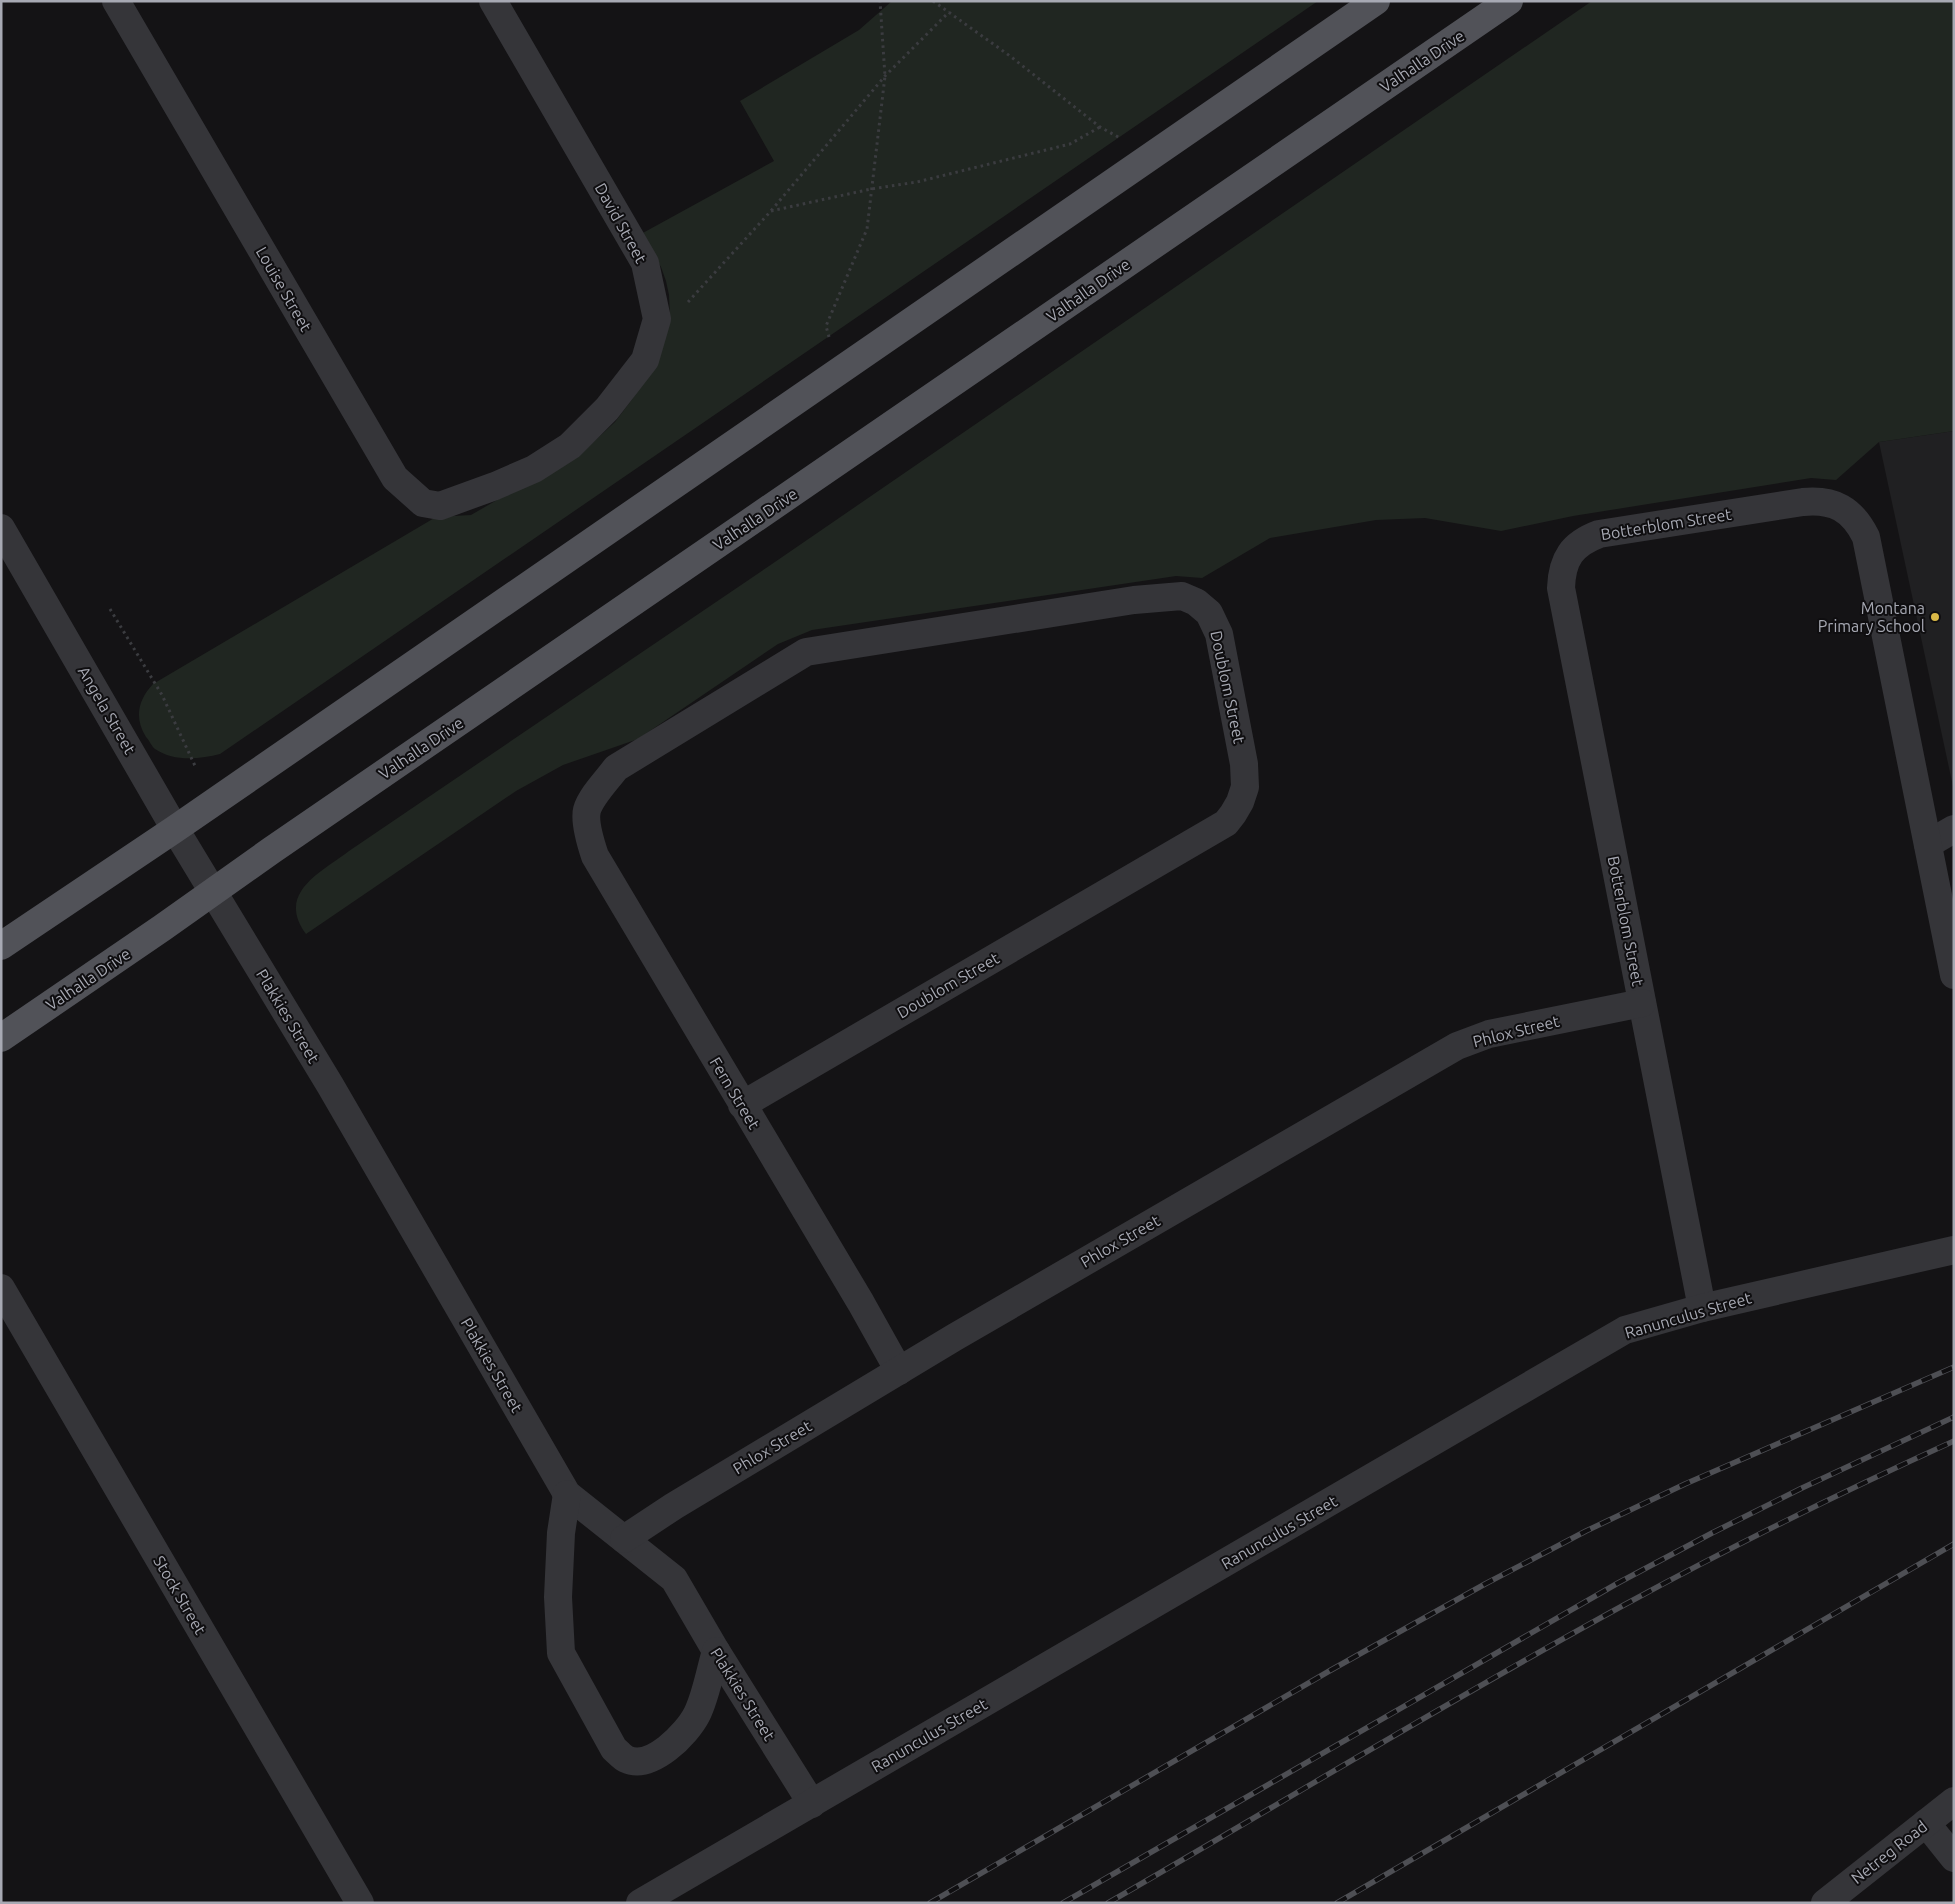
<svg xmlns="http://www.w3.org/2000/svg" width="1955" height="1904" font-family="Ubuntu,sans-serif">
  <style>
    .built { fill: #202022 }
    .grass { fill: #202621 }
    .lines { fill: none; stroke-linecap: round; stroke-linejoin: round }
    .path { stroke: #3b3c40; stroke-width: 3; stroke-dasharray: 2.5 4; stroke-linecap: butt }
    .minor { stroke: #353539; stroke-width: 28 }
    .major { stroke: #515258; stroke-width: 28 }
    .rail-casing { stroke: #4e4f54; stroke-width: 5.5 }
    .rail { stroke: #0f0e10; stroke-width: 4; stroke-dasharray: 11; stroke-linecap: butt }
    .poi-dot { fill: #d9b847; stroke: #0f0e10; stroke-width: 2 }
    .labels { text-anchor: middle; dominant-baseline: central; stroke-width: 4; stroke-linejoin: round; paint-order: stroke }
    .street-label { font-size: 16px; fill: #a7a9b3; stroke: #0f0e10 }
    .poi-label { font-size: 16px; fill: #a7a9b3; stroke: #0f0e10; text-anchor: end }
  </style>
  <rect width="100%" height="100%" fill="#141315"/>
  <path class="built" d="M1954,431V791L1879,442Z"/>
  <g class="grass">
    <path d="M892,1H1318L220,754C200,759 174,762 155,749C152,747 149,740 146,737C134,718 138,700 153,684L436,517L471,515L587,448L615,422L633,398L670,317L669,295L666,281L661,267L641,234L774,161L740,101L859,30Z"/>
    <path d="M1592,1H1954V431L1879,442L1836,480L1811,478L1573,516L1501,531L1425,518L1376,520L1270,538L1202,578L1176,576L812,630L778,644L638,739L563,765L516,791L306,934C276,893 320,873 349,851L772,564Z"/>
  </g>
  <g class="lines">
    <g class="path">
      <path d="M933,1L1010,56L1100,127L1120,138"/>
      <path d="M771,211L871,189L917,182L1070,144L1100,127"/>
      <path d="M688,302L770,212L885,76L949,12"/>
      <path d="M829,337L826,326L867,229L885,76L880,1"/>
      <path d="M110,609L162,695L196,768"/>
    </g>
    <g class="minor">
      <path d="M116,1L395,478L423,503L440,506L495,486L534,469L570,446L607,409L645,360L657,319L645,263L493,1"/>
      <path d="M1,528L175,829L330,1085L567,1494L674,1579L716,1651L812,1804"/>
      <path d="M1928,844L1954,829"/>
      <path d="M742,1105L1226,823L1233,814L1240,802L1245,787L1244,764L1219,634L1209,613L1196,602L1182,596L1134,600L806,652L616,768C608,779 591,796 587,810C584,822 591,844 595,856L861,1303L899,1371"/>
      <path d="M1,1288L360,1903"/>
      <path d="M1702,1308L1561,588C1562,559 1572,544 1599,534L1803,502C1834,499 1852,509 1866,537L1954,975"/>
      <path d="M567,1494L561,1533L558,1597L561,1653L614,1749C618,1752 622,1757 626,1759C651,1771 687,1734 697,1714C706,1696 710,1671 716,1651"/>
      <path d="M624,1539L674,1506L955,1337L1457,1046L1489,1034L1642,1003"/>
      <path d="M1926,1823L1954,1858"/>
      <path d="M640,1903L1625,1330L1702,1308L1954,1250"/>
      <path d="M1825,1903L1954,1801"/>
    </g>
    <g class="major">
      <path d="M1,946L175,829L1376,1"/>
      <path d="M1,1038L162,928L272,850L1509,1"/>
    </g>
    <g class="rail-casing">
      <g id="rail">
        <path d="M930,1903L1331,1670L1485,1584L1586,1531L1685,1484L1954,1367"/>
        <path d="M1063,1903L1618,1583L1712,1533L1802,1488L1954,1417"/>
        <path d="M1108,1903C1280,1804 1450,1700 1624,1605C1732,1546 1842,1492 1954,1441"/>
        <path d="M1337,1903L1954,1544"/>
      </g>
    </g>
    <use href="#rail" class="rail"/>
  </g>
  <circle class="poi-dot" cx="1935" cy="617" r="5"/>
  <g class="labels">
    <g class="street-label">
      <text transform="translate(1422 61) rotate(-34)">Valhalla Drive</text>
      <text transform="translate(621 223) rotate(61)">David Street</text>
      <text transform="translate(284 289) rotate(60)">Louise Street</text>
      <text transform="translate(1088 290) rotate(-35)">Valhalla Drive</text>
      <text transform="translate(755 519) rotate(-34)">Valhalla Drive</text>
      <text transform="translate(1666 524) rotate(-9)">Botterblom Street</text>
      <text transform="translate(1228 687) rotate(78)">Doublom Street</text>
      <text transform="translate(107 710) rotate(60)">Angela Street</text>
      <text transform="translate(421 748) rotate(-34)">Valhalla Drive</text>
      <text transform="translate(1626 921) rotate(79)">Botterblom Street</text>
      <text transform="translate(88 979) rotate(-34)">Valhalla Drive</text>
      <text transform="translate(948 985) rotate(-30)">Doublom Street</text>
      <text transform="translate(288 1016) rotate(59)">Plakkies Street</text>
      <text transform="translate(1516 1031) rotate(-14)">Phlox Street</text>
      <text transform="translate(735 1093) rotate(59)">Fern Street</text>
      <text transform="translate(1120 1241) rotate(-30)">Phlox Street</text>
      <text transform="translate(1688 1315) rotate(-16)">Ranunculus Street</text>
      <text transform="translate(492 1365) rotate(60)">Plakkies Street</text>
      <text transform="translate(772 1447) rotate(-31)">Phlox Street</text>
      <text transform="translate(1279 1532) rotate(-30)">Ranunculus Street</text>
      <text transform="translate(180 1595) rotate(60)">Stock Street</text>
      <text transform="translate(743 1694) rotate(58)">Plakkies Street</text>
      <text transform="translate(929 1735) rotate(-30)">Ranunculus Street</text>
      <text transform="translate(1889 1852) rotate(-38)">Netreg Road</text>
    </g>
    <g class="poi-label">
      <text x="1925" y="608">Montana<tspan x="1925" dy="18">Primary School</tspan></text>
    </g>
  </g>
  <rect width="1955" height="1904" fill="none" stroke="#a7a9b3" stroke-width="5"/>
</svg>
